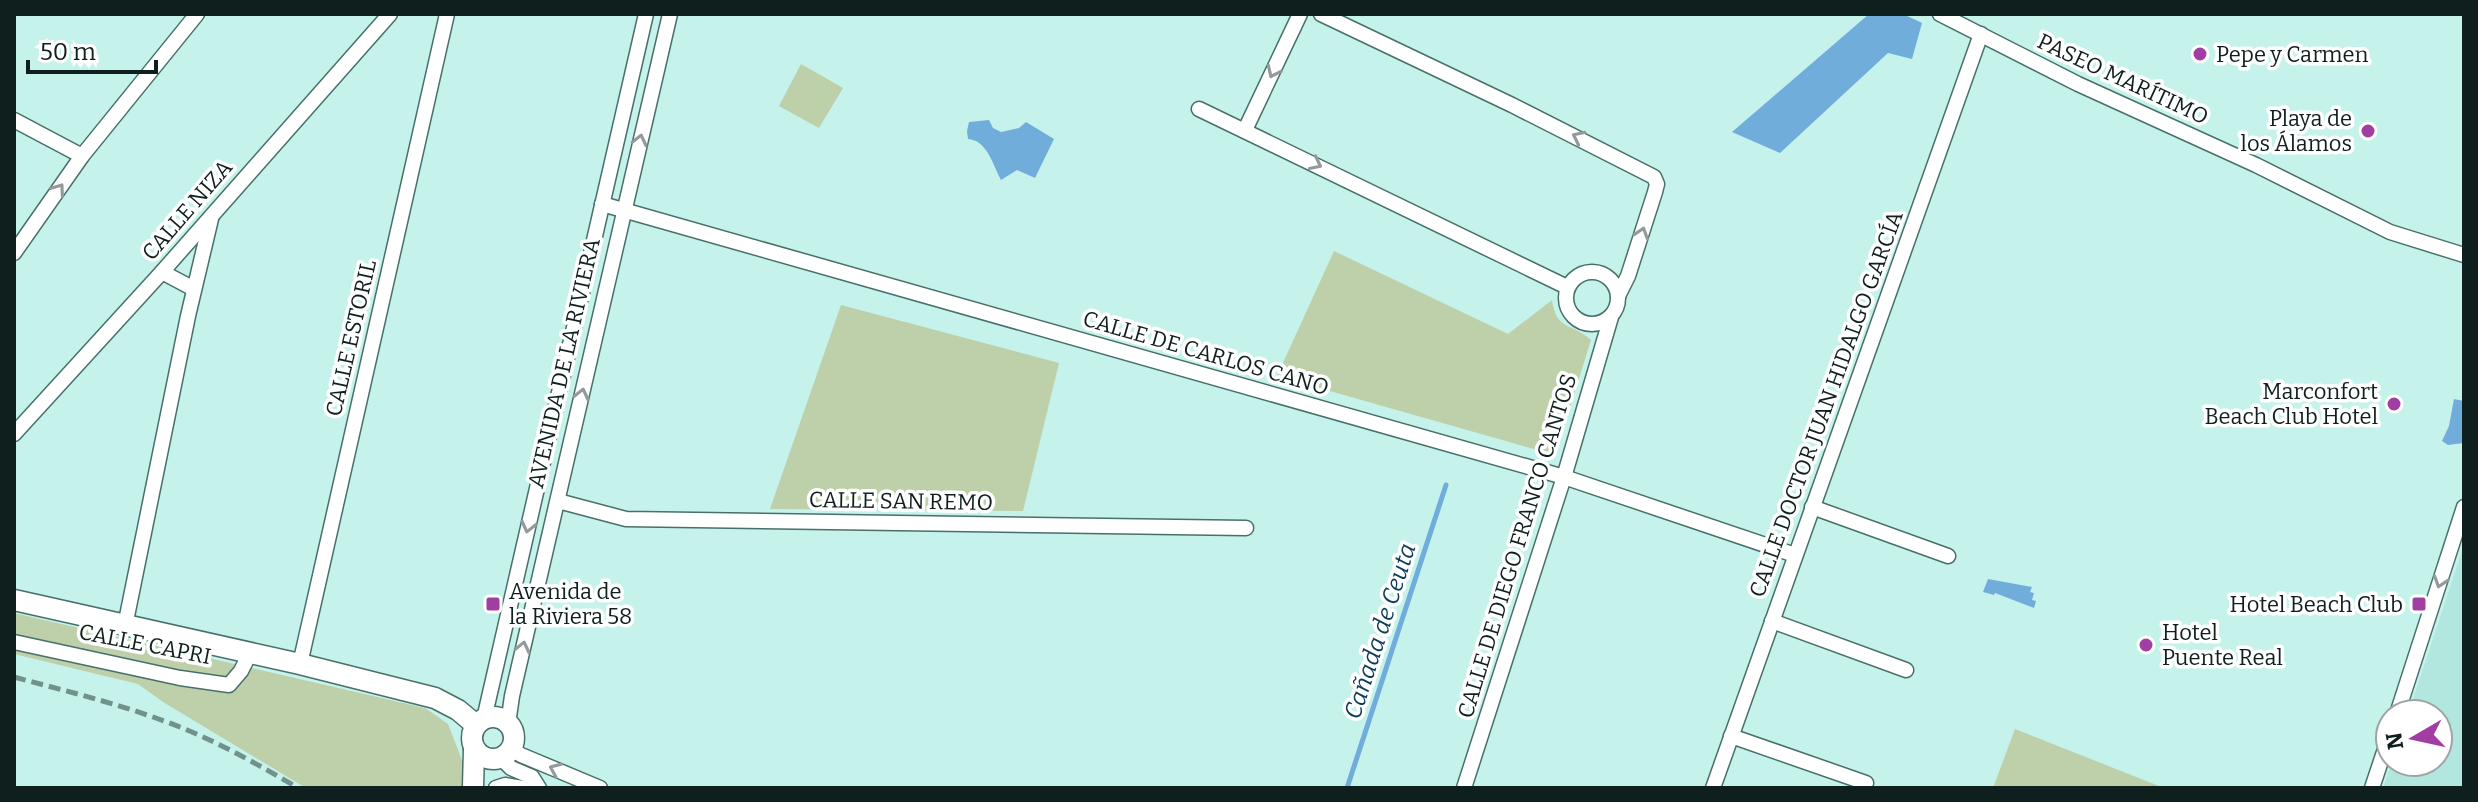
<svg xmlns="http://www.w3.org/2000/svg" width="2478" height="802" font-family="Bitter,serif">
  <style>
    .built { fill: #b1e7df }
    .green { fill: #bdd0aa }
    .water { fill: #70addb }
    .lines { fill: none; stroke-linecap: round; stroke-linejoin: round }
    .stream { stroke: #70addb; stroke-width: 5 }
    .street-casing { stroke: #47706a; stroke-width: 17 }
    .secondary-casing { stroke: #47706a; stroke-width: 23 }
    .street { stroke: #fff; stroke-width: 14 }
    .secondary { stroke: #fff; stroke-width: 20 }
    .rail { stroke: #71918c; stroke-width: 5; stroke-dasharray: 12 6; stroke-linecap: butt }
    .oneway { stroke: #939a99 }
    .poi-dot { fill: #a13ea4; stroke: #fff; stroke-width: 3 }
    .labels { text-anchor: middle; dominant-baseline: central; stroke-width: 7; stroke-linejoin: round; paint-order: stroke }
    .poi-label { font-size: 22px; fill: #0e1f1d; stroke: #fff; text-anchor: start }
    .street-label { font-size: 22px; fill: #0e1f1d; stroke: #fff }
    .water-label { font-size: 24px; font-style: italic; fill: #0a3c5b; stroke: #fff }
  </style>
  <rect width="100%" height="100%" fill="#c5f2eb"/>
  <path class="built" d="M2464,545V788H2383L2392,762H2438V714H2408Z"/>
  <g class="green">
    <path d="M801,64L843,88L819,128L779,106Z"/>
    <path d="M1334,251L1508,334L1552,300C1556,331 1573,323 1591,340L1555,455L1277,376Z"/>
    <path d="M841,305L1059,363L1023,511L770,509Z"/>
    <path d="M14,613L425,708L448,724L467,773L464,788H306L163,702L138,684L14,654Z"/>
    <path d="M2015,729L2164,788H1993Z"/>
  </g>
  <g class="water">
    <path d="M1869,14H1903L1922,23L1912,59L1888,53L1780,153L1732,132Z"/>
    <path d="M989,120L993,128L1001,132L1019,128L1026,122L1054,139L1035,178L1017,170L1001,180C993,165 987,140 968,139L967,131L969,122Z"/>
    <path d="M2454,399L2464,401V443L2448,445L2442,441L2449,426Z"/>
    <path d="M1988,579L2032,587L2030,592L2034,593L2032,600L2036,601L2034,608L1995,593L1994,595L1983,592Z"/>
  </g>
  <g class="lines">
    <path class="stream" d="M1347,788L1446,485"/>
    <g class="street-casing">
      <g id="street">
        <path d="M1321,14L1512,105L1654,177L1657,184L1655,192L1628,276L1618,296"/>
        <path d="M1940,14L2078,84L2256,165L2390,232L2464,255"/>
        <path d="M1199,109L1567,287"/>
        <path d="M14,120L82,156"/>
        <path d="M1245,130L1300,14"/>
        <path d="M602,204L1564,477L1795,555"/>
        <path d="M14,253L82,156L197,14"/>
        <circle cx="1592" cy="298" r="26"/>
        <path d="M162,272L194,289"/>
        <path d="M14,434L162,272L390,14"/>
        <path d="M558,501L626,519L1246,528"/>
        <path d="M1812,507L1948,556"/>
        <path d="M1772,621L1906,670"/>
        <path d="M125,626L188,316L211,219"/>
        <path d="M14,642L180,678L229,685L241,671L250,653"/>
        <path d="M300,664L447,14"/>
        <path d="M2397,714L2464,507"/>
        <path d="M484,719L646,14"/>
        <path d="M508,724L512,696L670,14"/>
        <path d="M1731,736L1866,783"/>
        <path d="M511,749L521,755L600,788"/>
        <path d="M501,758L511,768L532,777L539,788"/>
        <path d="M496,788L505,785L523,788"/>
        <path d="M1464,788L1564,477L1611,317"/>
        <path d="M1713,788L1981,34"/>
        <path d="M2372,788L2390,734"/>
      </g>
    </g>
    <g class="secondary-casing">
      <g id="secondary">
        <path d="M14,600L300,664L435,698L458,710L476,725"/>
        <circle cx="493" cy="738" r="21"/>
        <path d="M473,788L474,749"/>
      </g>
    </g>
    <use href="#street" class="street"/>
    <use href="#secondary" class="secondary"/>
    <path class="rail" d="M14,677C77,694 141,709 201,736C234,751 266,769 298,788"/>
  </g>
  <defs><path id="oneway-chevron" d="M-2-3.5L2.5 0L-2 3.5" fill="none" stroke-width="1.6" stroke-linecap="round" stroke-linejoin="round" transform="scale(2)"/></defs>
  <g class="oneway">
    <use href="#oneway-chevron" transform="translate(1273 72) rotate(115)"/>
    <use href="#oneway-chevron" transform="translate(1578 137) rotate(-154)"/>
    <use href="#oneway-chevron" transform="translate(640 140) rotate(-77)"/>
    <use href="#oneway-chevron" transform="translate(1316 164) rotate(26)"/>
    <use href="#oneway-chevron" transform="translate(59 189) rotate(-55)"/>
    <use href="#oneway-chevron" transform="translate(1642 233) rotate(-72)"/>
    <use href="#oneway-chevron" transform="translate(582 394) rotate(-77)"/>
    <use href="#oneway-chevron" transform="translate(528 527) rotate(103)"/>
    <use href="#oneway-chevron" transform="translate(2440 582) rotate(108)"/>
    <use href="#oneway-chevron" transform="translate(523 647) rotate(-77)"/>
    <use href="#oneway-chevron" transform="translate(555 769) rotate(-157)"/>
  </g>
  <g class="poi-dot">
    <circle cx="2200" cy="54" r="8"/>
    <circle cx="2368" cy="131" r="8"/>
    <circle cx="2394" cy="404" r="8"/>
    <rect x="485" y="596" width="16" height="16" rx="4"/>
    <rect x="2411" y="596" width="16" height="16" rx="4"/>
    <circle cx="2146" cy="645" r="8"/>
  </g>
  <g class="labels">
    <g class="poi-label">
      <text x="2216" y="54">Pepe y Carmen</text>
      <text x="2352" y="118" text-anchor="end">Playa de<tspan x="2352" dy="25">los Álamos</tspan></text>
      <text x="2378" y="391" text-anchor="end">Marconfort<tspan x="2378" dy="25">Beach Club Hotel</tspan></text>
      <text x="509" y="591">Avenida de<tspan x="509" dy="25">la Riviera 58</tspan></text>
      <text x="2403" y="604" text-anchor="end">Hotel Beach Club</text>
      <text x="2162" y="632">Hotel<tspan x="2162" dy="25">Puente Real</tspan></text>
    </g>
    <g class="street-label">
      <text transform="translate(2123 79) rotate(25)">PASEO MARÍTIMO</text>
      <text transform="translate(187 210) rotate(-49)">CALLE NIZA</text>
      <text transform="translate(351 338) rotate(-77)">CALLE ESTORIL</text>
      <text transform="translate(1206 353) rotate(16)">CALLE DE CARLOS CANO</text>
      <text transform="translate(564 363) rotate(-77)">AVENIDA DE LA RIVIERA</text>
      <text transform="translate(1826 404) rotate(-70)">CALLE DOCTOR JUAN HIDALGO GARCÍA</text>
      <text transform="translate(901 501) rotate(1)">CALLE SAN REMO</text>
      <text transform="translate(1517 546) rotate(-73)">CALLE DE DIEGO FRANCO CANTOS</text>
      <text transform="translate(145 644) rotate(11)">CALLE CAPRI</text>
    </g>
    <g class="water-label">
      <text transform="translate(1380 631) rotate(-72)">Cañada de Ceuta</text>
    </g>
  </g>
  <rect width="2478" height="802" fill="none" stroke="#0e1f1d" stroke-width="32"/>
  <g transform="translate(2414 738) rotate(261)"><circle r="38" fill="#ffffff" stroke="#9fa5a5" stroke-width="2"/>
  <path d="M0-6L14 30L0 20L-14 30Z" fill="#a13ea4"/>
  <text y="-12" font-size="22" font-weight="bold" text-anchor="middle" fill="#0e1f1d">N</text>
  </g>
  <path d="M28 60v12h128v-12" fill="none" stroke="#0e1f1d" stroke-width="4"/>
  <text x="40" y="60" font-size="24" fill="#0e1f1d" stroke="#ffffff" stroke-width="6" paint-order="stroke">50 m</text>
</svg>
